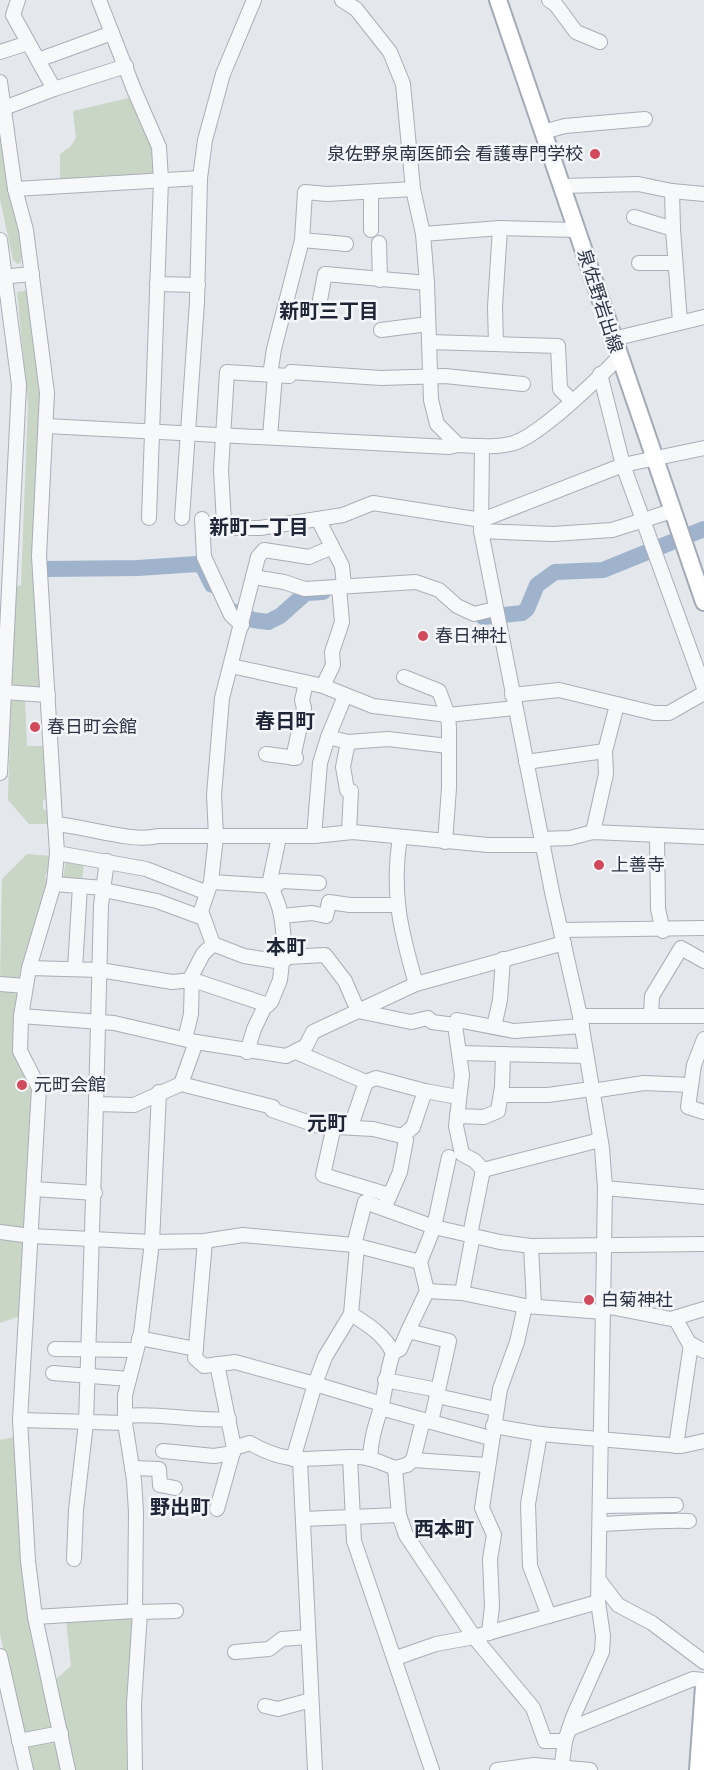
<svg xmlns="http://www.w3.org/2000/svg" width="704" height="1770" font-family="Cabin,'Noto Sans JP',sans-serif">
  <style>
    .green { fill: #c9d6c5 }
    .lines { fill: none; stroke-linecap: round; stroke-linejoin: round }
    .river { stroke: #9fb4cc; stroke-width: 16 }
    .minor-casing { stroke: #a9aeb7; stroke-width: 16 }
    .major-casing { stroke: #a3abb8; stroke-width: 20 }
    .minor { stroke: #f7f8fa; stroke-width: 14 }
    .major { stroke: #fff; stroke-width: 16 }
    .poi-dot { fill: #d1495b; stroke: #f4f6f9; stroke-width: 2 }
    .labels { text-anchor: middle; dominant-baseline: central; stroke-width: 5; stroke-linejoin: round; paint-order: stroke }
    .poi-label { font-size: 18px; fill: #2b3445; stroke: #f4f6f9; text-anchor: start }
    .street-label { font-size: 18px; fill: #2b3445; stroke: #f4f6f9 }
    .neighbourhood-label { font-size: 20px; font-weight: bold; fill: #1d2536; stroke: #f4f6f9 }
  </style>
  <rect width="100%" height="100%" fill="#e4e7ec"/>
  <g class="green">
    <path d="M133,97L155,144L157,171L153,175L60,180V154L70,147L76,138L73,111Z"/>
    <path d="M0,121L26,257L21,258V263L17,264L13,260L0,199Z"/>
    <path d="M30,290L42,395V687L38,690L10,686L17,586L21,585L28,404L17,292Z"/>
    <path d="M15,699H25L27,746H45L48,798L43,800V809L48,811V824H29L8,800L11,702Z"/>
    <path d="M27,854L52,856L50,870H47L45,878L49,879L21,978L18,981L0,980L2,879Z"/>
    <path d="M66,859L84,862L82,885L63,879Z"/>
    <path d="M0,989L19,992L13,1047L17,1059L33,1083L25,1229L0,1227Z"/>
    <path d="M0,1237L21,1241L26,1245L20,1316L0,1323Z"/>
    <path d="M13,1437L53,1724L50,1729L26,1736L22,1733L0,1634V1438L1,1440Z"/>
    <path d="M131,1616L135,1637L131,1770H73L55,1680L71,1666L66,1620Z"/>
    <path d="M50,1739L58,1748L63,1770H32L27,1745Z"/>
  </g>
  <g class="lines">
    <g class="river">
      <path d="M47,569L138,568L197,564L203,567L212,585"/>
      <path d="M230,610L253,620L268,622L280,616L306,593L323,592"/>
      <path d="M483,617L522,613L527,609L537,585L555,572L603,570L704,529"/>
    </g>
    <g class="minor-casing">
      <g id="minor">
        <path d="M18,0L13,15L54,89"/>
        <path d="M99,0L135,92L159,147L161,180L149,518"/>
        <path d="M342,0L356,9L390,52L403,84L413,189L423,234L427,283L431,400L437,424L458,445C476,446 497,448 514,443C541,434 598,379 619,357"/>
        <path d="M549,0L556,5L576,32L600,42"/>
        <path d="M0,52L28,43"/>
        <path d="M38,60L112,33"/>
        <path d="M0,82L15,189L26,230L47,393L39,556L57,853L54,884L29,968L21,1016L20,1051L39,1088L20,1420L28,1561L35,1617L68,1770"/>
        <path d="M4,108L54,89L126,66"/>
        <path d="M543,132L565,126L645,119"/>
        <path d="M562,186L638,184L672,191L673,229"/>
        <path d="M15,189L200,178"/>
        <path d="M672,191L704,194"/>
        <path d="M371,192V230"/>
        <path d="M634,217L673,229L680,322"/>
        <path d="M423,234L500,228L576,230"/>
        <path d="M0,240L19,385L0,773"/>
        <path d="M302,240L346,244"/>
        <path d="M379,243L380,280"/>
        <path d="M639,263H674"/>
        <path d="M0,277L32,274"/>
        <path d="M157,284L198,285"/>
        <path d="M320,300L325,274L427,283"/>
        <path d="M381,330L428,324"/>
        <path d="M613,339L704,317"/>
        <path d="M429,342L558,346L560,389L571,400"/>
        <path d="M496,344L495,307L500,228"/>
        <path d="M600,374L623,465L704,688"/>
        <path d="M270,375L274,349L302,240L305,192L327,194L413,189"/>
        <path d="M523,384L445,376L381,378L291,372L289,376L227,372L221,470L224,523L233,528H260L343,515L373,503L482,520L623,465L704,448"/>
        <path d="M46,426L449,447L458,445"/>
        <path d="M270,437L275,375"/>
        <path d="M482,446L481,531L552,892L580,1016L602,1148L605,1188L598,1602L603,1636L602,1652L573,1717L565,1741L561,1770"/>
        <path d="M182,518L197,302L200,178L205,140L223,74L254,0"/>
        <path d="M202,519L204,557L231,615L242,625"/>
        <path d="M318,519L342,566L344,586"/>
        <path d="M481,531L553,534L612,530L672,511"/>
        <path d="M253,577L284,582L305,589L416,582L439,590L457,606L474,614L495,609"/>
        <path d="M231,666L323,686L373,706L448,715L515,708"/>
        <path d="M404,677L439,691L448,715L449,728V788L445,842"/>
        <path d="M323,686L333,665L332,652L342,622L339,587"/>
        <path d="M3,692L48,695"/>
        <path d="M512,695L559,690L654,713H669L704,693"/>
        <path d="M345,696L328,737L348,742L388,739L448,746"/>
        <path d="M348,742L343,767L347,790L351,791L349,832"/>
        <path d="M266,754L296,758"/>
        <path d="M293,758L304,708L302,700L306,683"/>
        <path d="M526,762L605,751"/>
        <path d="M55,824C85,826 132,843 158,836H314L353,832L488,845H542"/>
        <path d="M593,832L606,774L605,751L617,705"/>
        <path d="M314,836L320,763L328,737"/>
        <path d="M657,836L658,909L663,931"/>
        <path d="M279,837L269,885C284,908 283,932 285,958"/>
        <path d="M400,837C391,893 401,932 416,984"/>
        <path d="M541,839L570,838L593,832L704,837"/>
        <path d="M57,853L146,869L205,892"/>
        <path d="M211,882L275,886L282,881L319,883"/>
        <path d="M54,884L104,888"/>
        <path d="M104,890L157,901L203,918"/>
        <path d="M282,916L312,913L326,916L329,902L350,905H396"/>
        <path d="M561,930L704,928"/>
        <path d="M213,944L244,956L282,962"/>
        <path d="M29,968L100,970L172,982L193,980L268,1005"/>
        <path d="M75,969L80,886"/>
        <path d="M0,984L25,986"/>
        <path d="M651,1015L652,996L681,948L704,961"/>
        <path d="M21,1016L114,1023L196,1042L286,1056L306,1046L313,1032L416,984L564,943"/>
        <path d="M580,1016H704"/>
        <path d="M455,1025L457,1020L514,1031L582,1026"/>
        <path d="M494,1027L500,1000L503,959"/>
        <path d="M185,1039L191,1014L192,975L203,954L213,944L201,911L211,882L216,836L214,795L222,698L258,557L264,550L309,557L330,548"/>
        <path d="M704,1039L694,1065L688,1107L704,1112"/>
        <path d="M247,1052L254,1029L264,1008L271,1002L280,980L282,962L288,957L325,955L345,981L358,1011L411,1022L428,1018L432,1022L455,1025L462,1075L456,1126L462,1154L475,1161L483,1170"/>
        <path d="M296,1052L366,1082L376,1078L425,1091"/>
        <path d="M459,1053L586,1056"/>
        <path d="M181,1084L196,1042"/>
        <path d="M592,1091L644,1083L691,1085"/>
        <path d="M501,1095H548L591,1089"/>
        <path d="M96,1104L101,905L107,861"/>
        <path d="M272,1110L319,1126L373,1129L402,1136L413,1127L425,1091L458,1097"/>
        <path d="M457,1116L484,1117L498,1111L502,1087L503,1054"/>
        <path d="M334,1126L323,1175L389,1195"/>
        <path d="M351,1126L366,1082"/>
        <path d="M605,1188L704,1197"/>
        <path d="M34,1189L95,1193"/>
        <path d="M387,1202L400,1172L406,1140L402,1136"/>
        <path d="M0,1232L31,1236L152,1242L204,1241L243,1235L354,1245L420,1262"/>
        <path d="M470,1235L483,1170L600,1140"/>
        <path d="M205,1241L195,1358L204,1366L235,1362L315,1384L325,1357L351,1314L357,1246"/>
        <path d="M354,1245L365,1202L434,1227L500,1242L531,1246L704,1244"/>
        <path d="M531,1246L534,1305"/>
        <path d="M427,1291L462,1293L473,1235"/>
        <path d="M462,1293L525,1306L517,1342L500,1389L482,1508L494,1535L490,1559L492,1606L489,1633"/>
        <path d="M525,1306L604,1312"/>
        <path d="M605,1306L671,1319L704,1309"/>
        <path d="M351,1314C367,1324 385,1335 393,1353"/>
        <path d="M675,1318L689,1343L704,1351"/>
        <path d="M408,1331L427,1291L420,1262L434,1227L449,1157"/>
        <path d="M139,1338L196,1349"/>
        <path d="M55,1349L135,1350"/>
        <path d="M53,1373L129,1379"/>
        <path d="M385,1380L438,1390"/>
        <path d="M437,1396L496,1409"/>
        <path d="M380,1408L490,1438"/>
        <path d="M125,1416C160,1412 194,1422 229,1419"/>
        <path d="M20,1420L125,1423"/>
        <path d="M493,1426L540,1434L681,1446L704,1441"/>
        <path d="M540,1434L528,1504L530,1566L549,1616"/>
        <path d="M676,1446L691,1344"/>
        <path d="M234,1448L250,1443C292,1468 315,1456 359,1457C371,1457 384,1464 395,1468L399,1515L406,1535L474,1637L533,1708L545,1741H565"/>
        <path d="M163,1451L214,1456L233,1453"/>
        <path d="M350,1457L354,1541L432,1770"/>
        <path d="M293,1459L315,1384L382,1404"/>
        <path d="M370,1459C371,1437 376,1424 382,1404C386,1386 387,1370 393,1353L400,1349L408,1331L449,1341L431,1422"/>
        <path d="M413,1460L423,1420"/>
        <path d="M300,1461L315,1770"/>
        <path d="M132,1468L159,1469L160,1485L175,1488"/>
        <path d="M395,1468L407,1465L413,1460L487,1465"/>
        <path d="M600,1506L676,1505"/>
        <path d="M217,1509L234,1448L217,1364"/>
        <path d="M303,1519L399,1515"/>
        <path d="M600,1524C630,1523 659,1520 689,1521"/>
        <path d="M74,1559L76,1510L86,1423L96,1104L134,1105L181,1084L273,1107"/>
        <path d="M599,1580L618,1605L652,1623L704,1662"/>
        <path d="M140,1612L176,1611"/>
        <path d="M35,1617L135,1611"/>
        <path d="M235,1652L269,1649L282,1639L308,1637"/>
        <path d="M0,1656L26,1770"/>
        <path d="M396,1658L436,1644L474,1637L598,1602"/>
        <path d="M265,1706L278,1709L311,1700"/>
        <path d="M569,1729L693,1679L704,1680"/>
        <path d="M19,1741L61,1733"/>
        <path d="M135,1770L134,1704L140,1612L135,1611L136,1512L134,1480L125,1423V1395L141,1333L152,1242L159,1092"/>
        <path d="M497,1770L534,1765L590,1770"/>
      </g>
    </g>
    <g class="major-casing">
      <g id="major">
        <path d="M498,0L704,602"/>
        <path d="M698,1770L704,1686"/>
      </g>
    </g>
    <use href="#minor" class="minor"/>
    <use href="#major" class="major"/>
  </g>
  <g class="poi-dot">
    <circle cx="595" cy="154" r="6"/>
    <circle cx="423" cy="636" r="6"/>
    <circle cx="35" cy="727" r="6"/>
    <circle cx="599" cy="865" r="6"/>
    <circle cx="22" cy="1085" r="6"/>
    <circle cx="589" cy="1300" r="6"/>
  </g>
  <g class="labels">
    <g class="poi-label">
      <text x="583" y="154" text-anchor="end">泉佐野泉南医師会 看護専門学校</text>
      <text x="435" y="636">春日神社</text>
      <text x="47" y="727">春日町会館</text>
      <text x="611" y="865">上善寺</text>
      <text x="34" y="1085">元町会館</text>
      <text x="601" y="1300">白菊神社</text>
    </g>
    <g class="street-label">
      <text transform="translate(600 301) rotate(72)">泉佐野岩出線</text>
    </g>
    <g class="neighbourhood-label">
      <text x="329" y="311">新町三丁目</text>
      <text x="259" y="527">新町一丁目</text>
      <text x="285" y="721">春日町</text>
      <text x="286" y="947">本町</text>
      <text x="327" y="1123">元町</text>
      <text x="180" y="1507">野出町</text>
      <text x="444" y="1529">西本町</text>
    </g>
  </g>
</svg>
